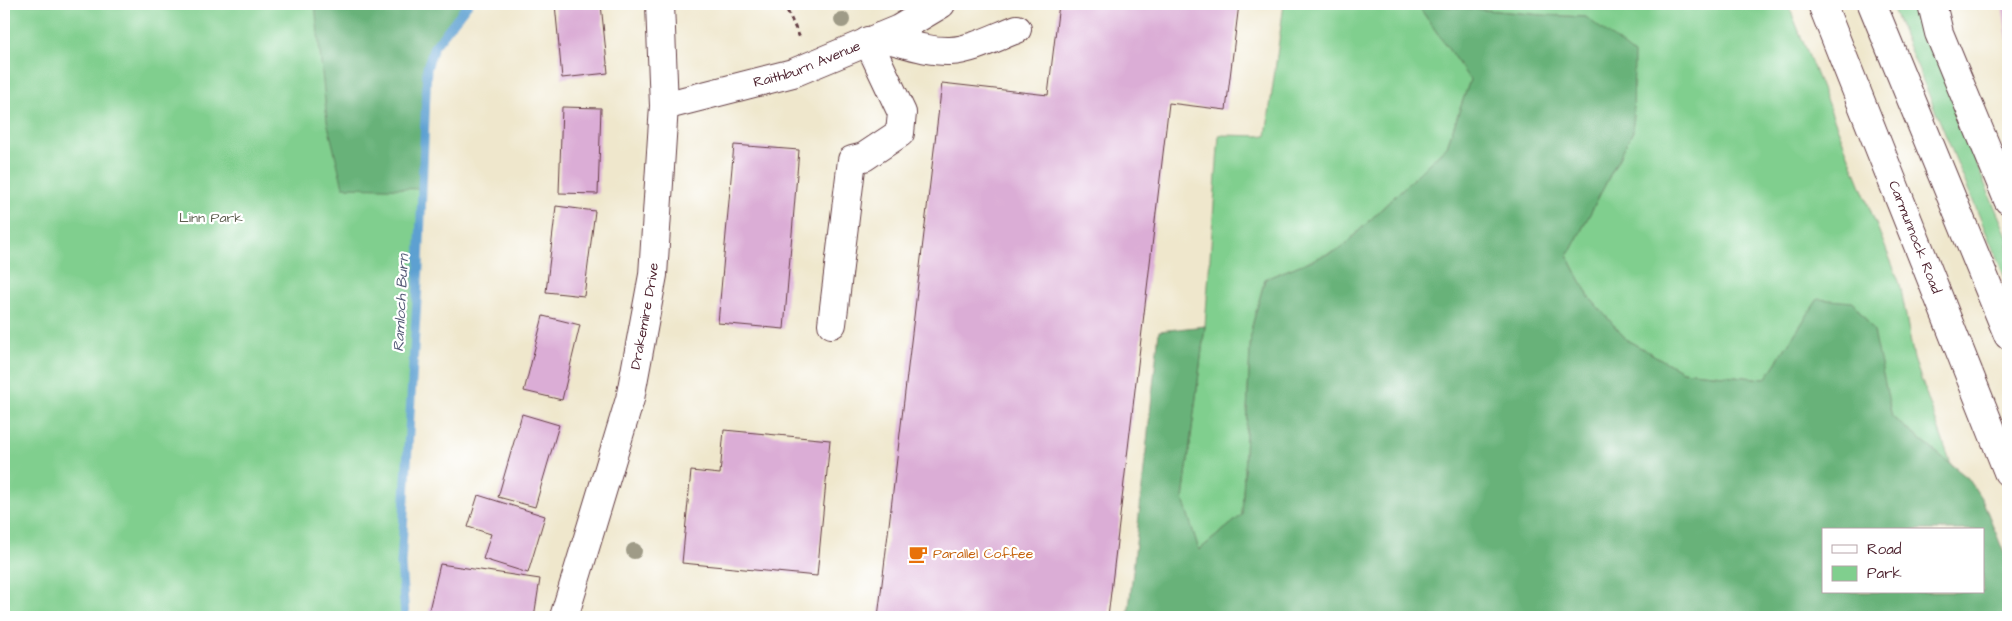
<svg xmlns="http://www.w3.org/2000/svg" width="2012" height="621" font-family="'Architects Daughter',sans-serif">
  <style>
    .green { fill: #80cf8e; stroke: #65775c }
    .forest { fill: #68b279; stroke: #596852; fill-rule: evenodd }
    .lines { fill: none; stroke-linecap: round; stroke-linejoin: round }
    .stream { stroke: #5da0d1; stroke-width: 9 }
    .building { fill: #dbadd6 }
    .minor-casing { stroke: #633d43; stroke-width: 30 }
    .major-casing { stroke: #633d43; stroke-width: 30 }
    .path { stroke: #633d43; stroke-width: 3; stroke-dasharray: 4 4; stroke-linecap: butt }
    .minor { stroke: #fff; stroke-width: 28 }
    .major { stroke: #fff; stroke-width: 28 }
    .tree { fill: #9f9b87 }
    .labels { text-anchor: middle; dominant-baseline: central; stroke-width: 4.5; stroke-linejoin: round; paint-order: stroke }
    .street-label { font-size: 14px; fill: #4a1f2b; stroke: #fff }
    .park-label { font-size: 14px; fill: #5d5d4e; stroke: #fff }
    .food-label { font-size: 14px; fill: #c56008; stroke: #fff; text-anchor: start }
    .water-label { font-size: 15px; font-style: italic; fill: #535976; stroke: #fff }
  </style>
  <rect width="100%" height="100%" fill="#fff"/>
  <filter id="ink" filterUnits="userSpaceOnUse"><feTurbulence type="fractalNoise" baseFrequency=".02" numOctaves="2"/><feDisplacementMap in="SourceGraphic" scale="10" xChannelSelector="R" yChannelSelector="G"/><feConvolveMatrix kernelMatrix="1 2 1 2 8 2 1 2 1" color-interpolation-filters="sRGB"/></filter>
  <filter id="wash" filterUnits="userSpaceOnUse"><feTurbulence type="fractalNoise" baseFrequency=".0096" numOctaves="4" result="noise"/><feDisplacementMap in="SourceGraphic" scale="20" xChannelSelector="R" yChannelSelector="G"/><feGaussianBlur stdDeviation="1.12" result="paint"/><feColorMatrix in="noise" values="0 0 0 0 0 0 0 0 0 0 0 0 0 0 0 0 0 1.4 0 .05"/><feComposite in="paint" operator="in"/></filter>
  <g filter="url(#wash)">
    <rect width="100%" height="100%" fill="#efe7cc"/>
    <g class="green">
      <path d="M4,4H468L434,47L427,68L401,564L405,617H4Z"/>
      <path d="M1284,4H1788L1900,284L1914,359L1951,464L1892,417L1883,379L1818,299L1765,379L1682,371L1627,340L1589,297L1568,256L1633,131L1586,17L1542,15L1417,4L1470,80L1447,146L1340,249L1265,279L1251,330L1242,515L1199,550L1183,500L1205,326L1219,135L1266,136Z"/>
      <path d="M1891,4H1924L1944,76L1981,175L2008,238V285Z"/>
    </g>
    <g class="forest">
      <path d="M315,4H468L434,47L427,68L422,189L343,187L327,121Z"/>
      <path d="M1417,4L1542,15L1586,17L1634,54L1633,131L1568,256L1589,297L1627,340L1682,371L1765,379L1818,299L1853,302L1874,331L1892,417L1968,478L1983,501L2008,563V617H1128L1159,331L1205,326L1183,499L1199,550L1242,515L1251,330L1265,279L1340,249L1447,146L1470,80ZM1823,530H1983V592H1823Z"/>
    </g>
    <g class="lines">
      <path class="stream" d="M405,617L401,564L419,266L427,68L434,47L468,4"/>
    </g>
    <g id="blocks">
      <g class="building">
        <path d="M555,4H601L608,73L562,78Z"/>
        <path d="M1059,4H1239L1226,110L1169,103L1108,617H878L942,83L1048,95Z"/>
        <path d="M2002,4H2008V40H2007Z"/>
        <path d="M562,107L601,108L598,194L559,193Z"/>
        <path d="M734,145L799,150L784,329L718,323Z"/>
        <path d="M556,206L595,211L584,296L546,292Z"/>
        <path d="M543,316L580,325L562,400L524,391Z"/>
        <path d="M522,414L559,425L535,507L498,497Z"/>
        <path d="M724,430L830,440L817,576L682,563L691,471L720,474Z"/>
        <path d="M478,495L545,516L528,573L483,559L491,534L468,527Z"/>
        <path d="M440,564L540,579L534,617H431L429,610Z"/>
      </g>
    </g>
  </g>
  <g filter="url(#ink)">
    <use href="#blocks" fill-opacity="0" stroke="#633d43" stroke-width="1"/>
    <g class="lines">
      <g class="minor-casing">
        <g id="minor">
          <path d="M1932,4L1939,33L2008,200"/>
          <path d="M880,37C902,42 927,52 950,51C972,50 996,37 1017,29"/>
          <path id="s1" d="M664,106L793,73L899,29L941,4"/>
          <path d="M832,324L852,160L864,157L900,133L902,113L868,41"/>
          <path id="s2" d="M564,617L630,399L653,275L664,106L660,4"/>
        </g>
      </g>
      <g class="major-casing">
        <g id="major">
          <path id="s3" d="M1822,4L2008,472"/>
          <path d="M1872,4L2008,335"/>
        </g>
      </g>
      <path class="path" d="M784,4L801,40"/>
      <use href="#minor" class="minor"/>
      <use href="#major" class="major"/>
    </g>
    <g class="tree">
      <circle cx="842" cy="20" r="8"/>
      <circle cx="634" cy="551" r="8"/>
    </g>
  </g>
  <defs>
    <g id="cafe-bare" transform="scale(1.5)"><path d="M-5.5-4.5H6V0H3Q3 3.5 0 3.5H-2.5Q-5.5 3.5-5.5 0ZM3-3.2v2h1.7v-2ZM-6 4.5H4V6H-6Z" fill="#e8710a" stroke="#fff" stroke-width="2.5" paint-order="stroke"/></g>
  </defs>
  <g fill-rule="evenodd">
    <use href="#cafe-bare" x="918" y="554"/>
  </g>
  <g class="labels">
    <g class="street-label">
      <text stroke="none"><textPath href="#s1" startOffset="149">Raithburn Avenue</textPath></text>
      <text stroke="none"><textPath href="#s3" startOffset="251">Carmunnock Road</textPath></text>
      <text stroke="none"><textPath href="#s2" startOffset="312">Drakemire Drive</textPath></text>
    </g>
    <g class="park-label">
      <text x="211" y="218">Linn Park</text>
    </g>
    <g class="food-label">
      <text x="933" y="554">Parallel Coffee</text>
    </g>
    <g class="water-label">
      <text transform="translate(401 303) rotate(-87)">Ramloch Burn</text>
    </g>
  </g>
  <rect width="2012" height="621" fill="none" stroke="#fff" stroke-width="20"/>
  <rect x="1822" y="528" width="162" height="65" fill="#ffffff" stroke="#b7a5aa"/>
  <rect x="1832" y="545" width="25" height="8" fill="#ffffff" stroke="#b7a5aa"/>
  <text x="1867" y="554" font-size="15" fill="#4a1f2b">Road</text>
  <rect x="1832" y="566" width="25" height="15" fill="#80cf8e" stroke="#b7a5aa"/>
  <text x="1867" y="578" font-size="15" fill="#4a1f2b">Park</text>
</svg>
